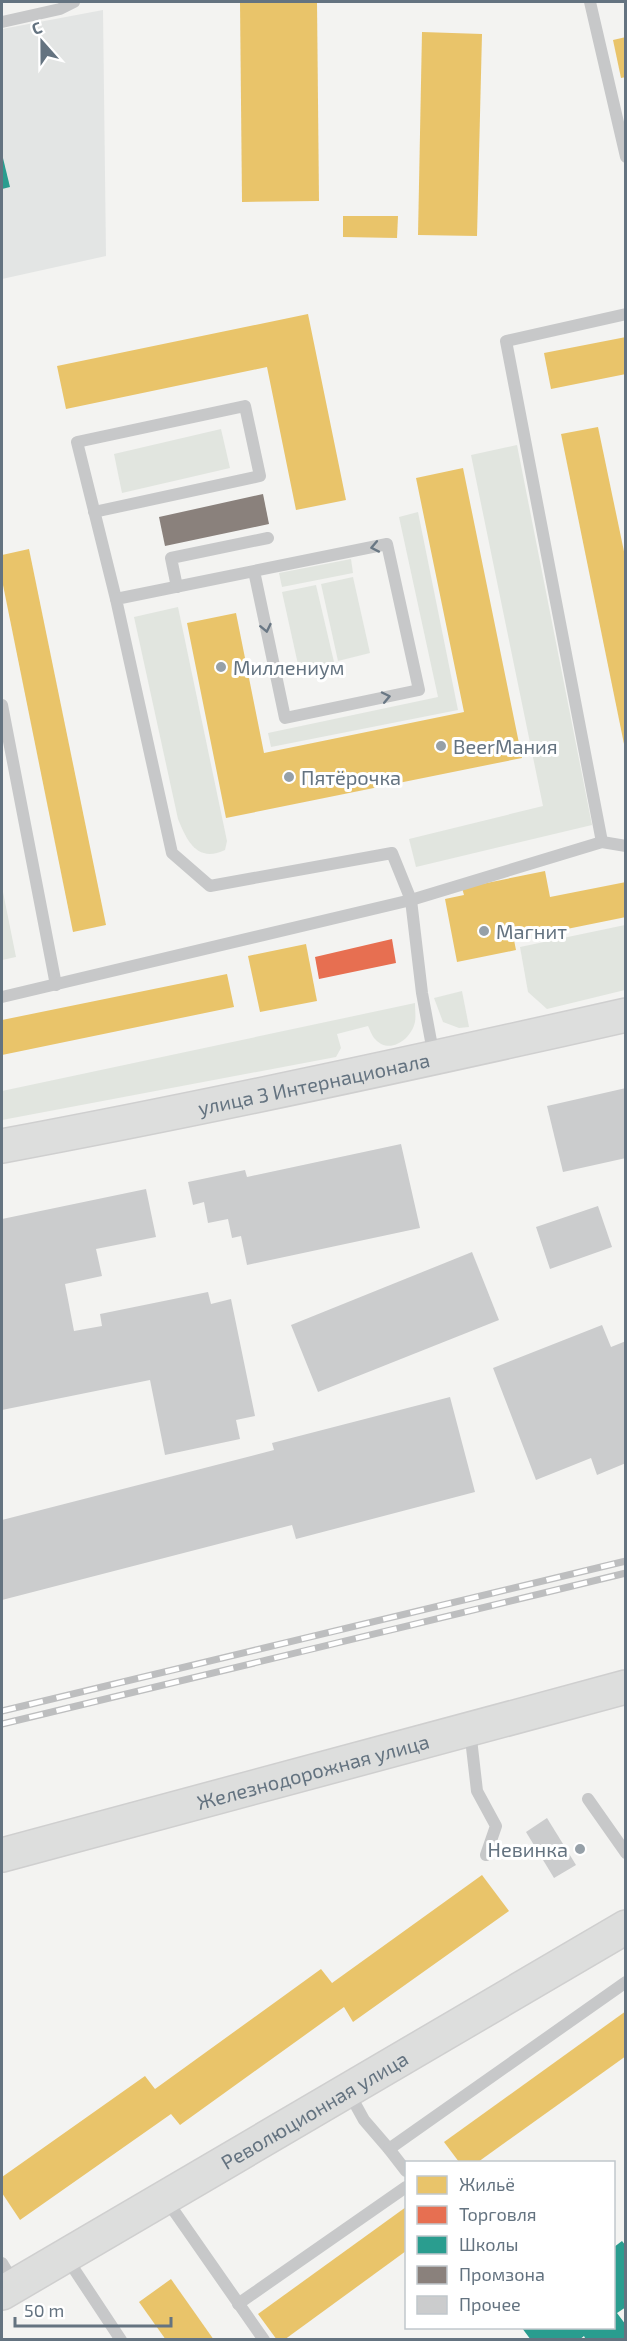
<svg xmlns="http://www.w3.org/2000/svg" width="627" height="2341" font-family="'Exo 2',sans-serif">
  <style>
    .built { fill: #e3e5e4 }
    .green { fill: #e1e5df }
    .homes { fill: #e9c46a }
    .shops { fill: #e76f51 }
    .schools { fill: #2a9d8f }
    .industry { fill: #8a817c }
    .building { fill: #cbcccd }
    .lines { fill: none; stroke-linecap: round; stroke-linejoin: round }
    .secondary-casing { stroke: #cfcfcf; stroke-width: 36 }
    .lane { stroke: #c7c8c9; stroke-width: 12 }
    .secondary { stroke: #dddedd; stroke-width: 33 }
    .rail-casing { stroke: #bdbebf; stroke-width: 7 }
    .rail { stroke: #fff; stroke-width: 4.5; stroke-dasharray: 14; stroke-linecap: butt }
    .oneway { stroke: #697784 }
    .poi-dot { fill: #96a0a8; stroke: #fff; stroke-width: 2 }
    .labels { text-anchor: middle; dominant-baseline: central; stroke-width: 6; stroke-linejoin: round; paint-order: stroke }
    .poi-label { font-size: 20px; fill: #647380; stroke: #fff; text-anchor: start }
    .street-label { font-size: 20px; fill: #647380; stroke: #fff }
  </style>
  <rect width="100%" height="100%" fill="#f3f3f1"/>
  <path class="built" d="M103,10L106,256L2,279V29Z"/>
  <g class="green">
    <path d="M221,429L230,468L122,493L114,454Z"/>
    <path d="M517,445L592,825L416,867L409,839L543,806L471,455Z"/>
    <path d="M418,512L458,710L271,747L268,733L438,697L399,517Z"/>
    <path d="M351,559L353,573L282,587L279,573Z"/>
    <path d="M353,577L370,653L338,661L321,584Z"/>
    <path d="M316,585L334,662L299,669L282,592Z"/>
    <path d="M178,607L227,841L225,850C197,863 187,841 178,819L134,617Z"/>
    <path d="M2,887L16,957L2,960Z"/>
    <path d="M625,925V990L547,1009L528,992L520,947Z"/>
    <path d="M462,991L469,1027L459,1028L443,1022L434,998Z"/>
    <path d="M415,1003C415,1009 416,1017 415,1022C411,1040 389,1055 375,1039C372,1036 370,1030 368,1026L337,1034L341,1048L336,1057L2,1120V1091Z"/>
  </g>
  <g class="homes">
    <path d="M240,2H317L319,201L242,202Z"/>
    <path d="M422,32L482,34L477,236L418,235Z"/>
    <path d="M626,37V77L621,78L613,40Z"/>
    <path d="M343,216H398L397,238L343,237Z"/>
    <path d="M308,314L346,500L296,510L267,367L66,409L57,366Z"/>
    <path d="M626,337V374L551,389L544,353Z"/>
    <path d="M598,427L626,561L624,744L561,434Z"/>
    <path d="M463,468L522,758L226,818L187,623L236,613L264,753L464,712L416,478Z"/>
    <path d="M29,549L106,925L73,932L2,580V555Z"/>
    <path d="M545,871L550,897L626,882V917L557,931L556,926L513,935L516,950L457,962L445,899L464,895L462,888Z"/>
    <path d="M306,944L317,1001L260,1012L248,956Z"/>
    <path d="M227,974L234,1007L2,1055V1020Z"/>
    <path d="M482,1875L509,1911L353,2022L344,2007L180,2125L171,2114L20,2220L2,2193V2177L145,2076L155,2089L321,1969L332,1983Z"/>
    <path d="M626,2011V2056L478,2162H459L444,2142Z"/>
    <path d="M406,2207V2251L284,2340H277L258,2314Z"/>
    <path d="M171,2279L214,2340H166L139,2302Z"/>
  </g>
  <path class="shops" d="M392,939L396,963L319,979L315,957Z"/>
  <g class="schools">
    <path d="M2,154L10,187L2,189Z"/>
    <path d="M622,2241L626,2246V2307L617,2313L626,2325V2340H586L584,2336L579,2340H531L522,2328H614V2247Z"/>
  </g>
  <path class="industry" d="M263,494L269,524L165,546L159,517Z"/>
  <g class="building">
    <path d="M626,1088V1158L563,1172L547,1106Z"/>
    <path d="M401,1144L420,1228L247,1265L241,1236L232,1238L228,1219L208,1223L204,1202L193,1205L188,1182L245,1170L247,1177Z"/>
    <path d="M146,1189L156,1237L96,1249L102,1276L65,1284L74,1331L102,1326L100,1314L208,1292L211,1304L231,1299L255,1416L236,1420L240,1439L165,1455L150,1380L2,1410V1219Z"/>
    <path d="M598,1206L612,1247L550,1269L536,1227Z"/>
    <path d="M472,1252L499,1320L318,1392L291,1325Z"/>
    <path d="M602,1325L611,1347L626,1341V1463L597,1475L591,1458L536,1480L493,1368Z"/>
    <path d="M450,1397L475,1492L296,1539L292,1525L2,1600V1520L274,1450L272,1443Z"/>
    <path d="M547,1818L576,1865L554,1878L526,1832Z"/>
  </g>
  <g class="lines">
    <g class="secondary-casing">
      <g id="secondary">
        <path id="s1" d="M2,1146C211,1107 418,1062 626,1015"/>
        <path id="s2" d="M2,1855L626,1687"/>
        <path id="s3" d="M2,2293L626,1927"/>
      </g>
    </g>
    <g class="lane">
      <path d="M590,2L626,157"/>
      <path d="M2,22L60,9L74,2"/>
      <path d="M94,512L260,476L245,406L77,442L116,599"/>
      <path d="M254,571L285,718L419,690L387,544L116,599L172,853L210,886L392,853L411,900L422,993L434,1057"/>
      <path d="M177,587L171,558L268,538"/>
      <path d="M2,705L56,985"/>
      <path d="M602,842L506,341L626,314"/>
      <path d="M2,997L411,900L602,842L626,846"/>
      <path d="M470,1730L477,1791L496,1826L486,1855"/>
      <path d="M588,1799L626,1853"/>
      <path d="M348,2091L364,2120L389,2149L626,1982"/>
      <path d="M389,2149L406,2171"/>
      <path d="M165,2198L264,2340"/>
      <path d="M66,2257L121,2340"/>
      <path d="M2,2263L14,2283"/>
      <path d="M238,2304L406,2187"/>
    </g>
    <use href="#secondary" class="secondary"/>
    <g class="rail-casing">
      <g id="rail">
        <path d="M2,1711L626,1561"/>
        <path d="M2,1724L626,1573"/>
      </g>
    </g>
    <use href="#rail" class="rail"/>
  </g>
  <defs><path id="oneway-chevron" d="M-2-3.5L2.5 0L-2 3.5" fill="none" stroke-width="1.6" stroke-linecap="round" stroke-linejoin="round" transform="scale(1.5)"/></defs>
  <g class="oneway">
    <use href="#oneway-chevron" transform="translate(375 547) rotate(169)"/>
    <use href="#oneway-chevron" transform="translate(266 628) rotate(78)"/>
    <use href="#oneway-chevron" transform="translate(386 697) rotate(-12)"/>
  </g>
  <g class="poi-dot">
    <circle cx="221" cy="667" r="6"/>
    <circle cx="441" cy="746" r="6"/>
    <circle cx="289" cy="777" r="6"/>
    <circle cx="484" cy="931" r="6"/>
    <circle cx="580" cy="1849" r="6"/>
  </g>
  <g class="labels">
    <g class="poi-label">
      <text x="233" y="667">Миллениум</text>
      <text x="453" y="746">BeerМания</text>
      <text x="301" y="777">Пятёрочка</text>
      <text x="496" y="931">Магнит</text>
      <text x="568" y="1849" text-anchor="end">Невинка</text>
    </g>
    <g class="street-label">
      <text stroke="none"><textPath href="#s1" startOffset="318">улица 3 Интернационала</textPath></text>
      <text stroke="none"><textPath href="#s2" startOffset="322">Железнодорожная улица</textPath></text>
      <text stroke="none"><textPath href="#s3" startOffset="362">Революционная улица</textPath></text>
    </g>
  </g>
  <rect width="627" height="2341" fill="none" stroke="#647380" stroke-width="6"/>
  <rect x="405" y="2161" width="210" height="168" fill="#ffffff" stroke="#c1c7cc" stroke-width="1.5"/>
  <rect x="417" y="2176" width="30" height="18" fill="#e9c46a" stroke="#c1c7cc" stroke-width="1.5"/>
  <text x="459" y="2191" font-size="18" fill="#647380">Жильё</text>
  <rect x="417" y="2206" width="30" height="18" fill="#e76f51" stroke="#c1c7cc" stroke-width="1.5"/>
  <text x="459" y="2221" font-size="18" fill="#647380">Торговля</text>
  <rect x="417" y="2236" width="30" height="18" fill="#2a9d8f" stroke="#c1c7cc" stroke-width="1.5"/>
  <text x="459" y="2251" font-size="18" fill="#647380">Школы</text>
  <rect x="417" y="2266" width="30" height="18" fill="#8a817c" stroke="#c1c7cc" stroke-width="1.5"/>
  <text x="459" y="2281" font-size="18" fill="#647380">Промзона</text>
  <rect x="417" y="2296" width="30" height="18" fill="#cbcccd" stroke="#c1c7cc" stroke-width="1.5"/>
  <text x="459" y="2311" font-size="18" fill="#647380">Прочее</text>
  <g transform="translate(42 42) rotate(339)" stroke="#ffffff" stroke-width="4.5" paint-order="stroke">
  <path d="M0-4.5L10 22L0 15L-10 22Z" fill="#647380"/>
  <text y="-9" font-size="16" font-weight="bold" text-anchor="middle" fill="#647380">С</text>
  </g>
  <path d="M15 2317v9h156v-9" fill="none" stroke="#647380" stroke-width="3"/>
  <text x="24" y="2317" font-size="18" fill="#647380" stroke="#ffffff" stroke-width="4.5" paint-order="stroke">50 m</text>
</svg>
